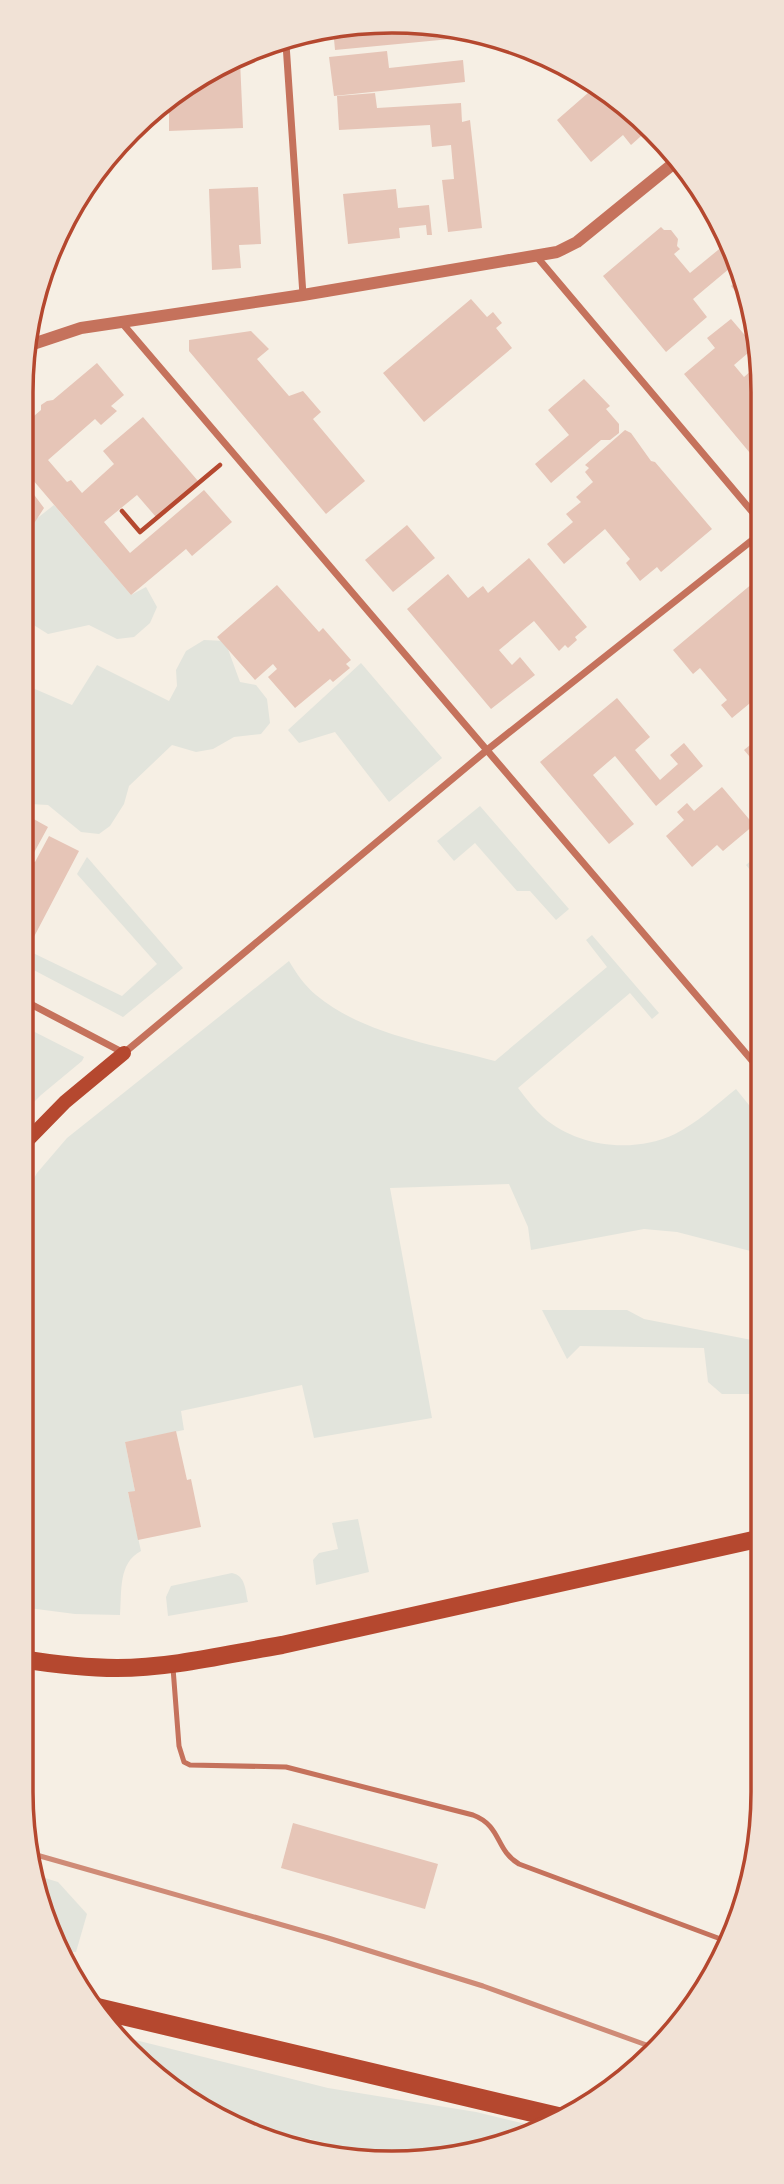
<svg xmlns="http://www.w3.org/2000/svg" width="784" height="2184" font-family="Cabin,sans-serif">
  <style>
    .green { fill: #e2e4dc }
    .building { fill: #e6c5b7 }
    .lines { fill: none; stroke-linecap: round; stroke-linejoin: round }
    .path { stroke: #b5482f; stroke-width: 4.5 }
    .service { stroke: #c5725c; stroke-width: 5 }
    .minor { stroke: #c5725c; stroke-width: 7 }
    .tertiary { stroke: #c5725c; stroke-width: 12 }
    .secondary { stroke: #b5482f; stroke-width: 14 }
    .primary { stroke: #b5482f; stroke-width: 18 }
    .motorway { stroke: #b5482f; stroke-width: 21 }
    .rail { stroke: #cf8b77; stroke-width: 5 }
    .rim { fill: none; stroke: #b5482f; stroke-width: 3.5 }
  </style>
  <rect width="100%" height="100%" fill="#f6efe4"/>
  <g class="green">
    <path d="M54,505L131,595L146,587L157,607L150,623L134,637L117,639L89,625L48,634L21,617V523L35,520Z"/>
    <path d="M204,640L225,641L240,682L256,685L267,699L270,723L261,734L234,737L213,749L196,752L172,745L129,786L124,804L110,826L99,834L81,832L48,805L30,804L21,807V683L72,705L97,665L169,701L177,686L176,670L186,651Z"/>
    <path d="M361,663L442,758L389,802L335,732L299,743L288,730Z"/>
    <path d="M480,806L569,909L556,920L530,891H517L475,843L454,861L437,841Z"/>
    <path d="M761,852V883L746,865Z"/>
    <path d="M87,857L183,968L123,1017L26,966L33,953L122,996L157,964L77,874Z"/>
    <path d="M592,935L659,1013L652,1019L630,993L518,1088C526,1098 534,1109 543,1117C577,1147 633,1154 675,1134C697,1123 716,1105 736,1089L762,1121V1254L677,1232L644,1229L531,1250L528,1227L509,1184L390,1188L432,1418L314,1438L302,1385L181,1411L184,1430L125,1442L135,1491L128,1493L141,1551C118,1563 122,1591 120,1615L75,1614L21,1607V1201L37,1173L67,1138L289,961C296,973 305,986 316,995C364,1035 436,1045 495,1061L607,967L586,940Z"/>
    <path d="M21,1025L84,1057L82,1061L41,1095L21,1115Z"/>
    <path d="M542,1310H627L644,1319L762,1342V1394H722L708,1382L704,1348L580,1346L567,1359Z"/>
    <path d="M358,1519L369,1572L316,1585L313,1560L319,1553L338,1549L332,1523Z"/>
    <path d="M232,1573C246,1576 245,1590 248,1602L168,1616L166,1597L171,1586Z"/>
    <path d="M38,1876L58,1882L87,1914L76,1952L60,1951L49,1934Z"/>
    <path d="M111,2034L328,2088L476,2112L538,2127L488,2150L384,2157L218,2117Z"/>
  </g>
  <g class="building">
    <path d="M343,24L461,32V38L335,50L333,28Z"/>
    <path d="M387,51L389,68L463,60L465,82L334,96L329,57Z"/>
    <path d="M240,60L243,128L169,131V113L157,114L189,86H196V80L206,71Z"/>
    <path d="M566,66L578,71L649,129L631,145L623,135L591,162L557,120L588,93Z"/>
    <path d="M375,93L377,108L461,103L462,122L470,120L482,228L448,232L442,180L454,179L451,145L432,147L430,125L339,130L337,96Z"/>
    <path d="M258,187L261,244L239,245L241,268L212,270L209,189Z"/>
    <path d="M396,189L398,208L429,205L432,235H427L426,225L399,228L400,238L348,244L343,194Z"/>
    <path d="M703,195L721,223L720,224L699,199Z"/>
    <path d="M661,227L664,230H671L678,239L677,246L680,249L674,254L690,273L729,241L736,263L693,299L707,317L666,352L603,276Z"/>
    <path d="M740,278L749,308L731,286Z"/>
    <path d="M471,299L487,317L493,312L502,323L496,328L512,348L424,422L383,373Z"/>
    <path d="M731,319L755,347L734,365L744,377L760,363V465L684,374L715,348L707,338Z"/>
    <path d="M251,331L269,349L257,359L289,396L303,391L321,412L313,419L365,481L326,514L189,351V340Z"/>
    <path d="M97,363L124,395L111,406L117,411L101,425L95,419L48,460L67,482L71,480L82,493L114,464L103,451L143,417L198,481L156,517L137,495L104,522L130,553L204,490L232,522L192,556L186,549L131,595L21,466V427L41,410V405L47,401L53,400Z"/>
    <path d="M584,379L610,406L606,409L619,424V433L610,440H601L551,483L535,464L569,435L548,410Z"/>
    <path d="M625,430L631,433L651,461L655,462L712,529L661,572L657,567L640,581L626,563L630,559L605,529L564,564L547,544L573,522L566,514L581,502L576,497L593,482L585,472L589,468L585,465Z"/>
    <path d="M21,479L30,485L32,492L44,508L33,525L21,510Z"/>
    <path d="M407,525L435,558L393,592L365,560Z"/>
    <path d="M529,558L587,627L575,637L577,640L568,648L565,645L559,651L534,621L499,650L512,665L520,657L535,675L491,709L407,609L448,574L468,598L483,586L488,593Z"/>
    <path d="M753,583L760,591L761,694L732,718L721,705L727,700L700,668L693,674L673,650Z"/>
    <path d="M277,585L319,632L323,628L351,660L346,664L350,668L333,682L330,679L295,708L268,677L277,669L273,664L255,680L217,637Z"/>
    <path d="M617,698L650,737L635,750L660,780L678,764L670,755L684,743L703,766L656,806L615,756L593,775L634,824L609,844L540,762Z"/>
    <path d="M761,736V770L744,750Z"/>
    <path d="M722,787L754,825L723,851L717,845L692,867L666,836L684,820L677,812L687,803L694,811Z"/>
    <path d="M21,812L48,827L30,860L35,862L49,836L79,851L26,952L21,949Z"/>
    <path d="M176,1431L187,1480L191,1479L201,1527L138,1540L128,1492L135,1491L125,1442Z"/>
    <path d="M293,1823L438,1864L425,1909L281,1868Z"/>
  </g>
  <g class="lines">
    <path class="path" d="M122,511L140,532L220,465"/>
    <path class="service" d="M173,1668L179,1746L184,1762L190,1765L286,1767L473,1815C502,1826 495,1850 519,1864L726,1941"/>
    <g class="minor">
      <path d="M286,44L303,295"/>
      <path d="M537,257L760,521"/>
      <path d="M122,323L761,1071"/>
      <path d="M21,999L124,1053L487,750L760,534"/>
    </g>
    <path class="tertiary" d="M27,346L81,328L303,295L557,252L577,242L679,159"/>
    <path class="secondary" d="M21,1147L65,1102L124,1053"/>
    <path class="primary" d="M21,1659C53,1664 85,1668 117,1668C172,1668 228,1654 282,1645L762,1538"/>
    <path class="motorway" d="M95,2008L560,2118"/>
    <path class="rail" d="M33,1854L328,1938L483,1986L652,2047"/>
  </g>
  <path d="M0 0H784V2184H0ZM392 33H392A359 359 0 0 1 751 392V1792A359 359 0 0 1 392 2151H392A359 359 0 0 1 33 1792V392A359 359 0 0 1 392 33Z" fill="#f1e2d6" fill-rule="evenodd"/>
  <path class="rim" d="M392 33H392A359 359 0 0 1 751 392V1792A359 359 0 0 1 392 2151H392A359 359 0 0 1 33 1792V392A359 359 0 0 1 392 33Z"/>
</svg>
